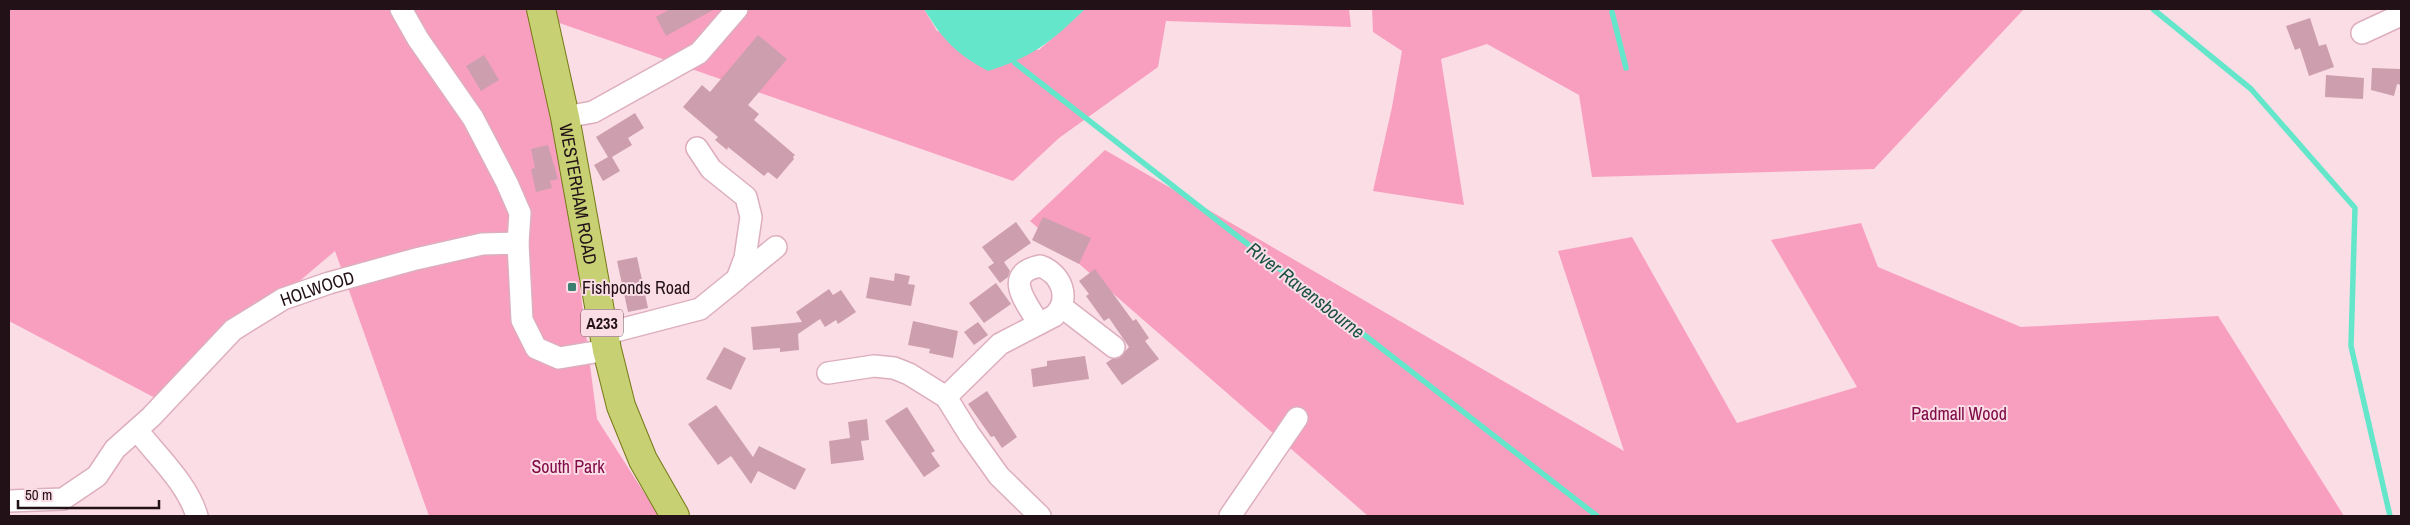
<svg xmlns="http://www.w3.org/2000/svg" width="2410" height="525" font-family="'Archivo Narrow',sans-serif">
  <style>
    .green { fill: #f89fbf }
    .water { fill: #64e6ca }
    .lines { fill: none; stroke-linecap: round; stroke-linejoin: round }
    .stream { stroke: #64e6ca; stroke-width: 5.5 }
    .building { fill: #cd9eae }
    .minor-casing { stroke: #ddaebe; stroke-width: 24 }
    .major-casing { stroke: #757a16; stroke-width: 30 }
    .minor { stroke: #fff; stroke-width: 21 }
    .major { stroke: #c7d173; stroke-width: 28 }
    .poi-dot { fill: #3c7f70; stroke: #fbdde6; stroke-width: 2 }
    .labels { text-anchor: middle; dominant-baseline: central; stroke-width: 4; stroke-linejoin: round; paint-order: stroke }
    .shield { fill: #fbdde6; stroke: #634e55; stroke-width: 1 }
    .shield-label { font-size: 16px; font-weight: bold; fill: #221117 }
    .street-label { font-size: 18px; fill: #221117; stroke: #fbdde6 }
    .poi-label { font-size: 18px; fill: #221117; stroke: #fbdde6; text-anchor: start }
    .park-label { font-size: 18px; fill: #800c48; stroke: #fbdde6 }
    .water-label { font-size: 19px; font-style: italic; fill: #195145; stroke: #fbdde6 }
  </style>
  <rect width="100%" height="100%" fill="#fbdde6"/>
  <g class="green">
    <path d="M9,9H924L937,31L1039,50L1085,9H1349L1351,27L1166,21L1158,67L1059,138L1013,181L545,18L597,419L659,516H429L335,251L159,400L9,321Z"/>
    <path d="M1372,9H2024L1874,169L1592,177L1579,95L1487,44L1441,59L1464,205L1373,191L1392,107L1402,51L1373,32Z"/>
    <path d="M1105,150L1624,451L1558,251L1632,237L1737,423L1857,387L1771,240L1861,223L1878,267L2021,327L2218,316L2344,516H1368L1030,221Z"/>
  </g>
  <path class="water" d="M924,9H1085C1052,41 1033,57 988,71C956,54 943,40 924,9Z"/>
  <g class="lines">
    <g class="stream">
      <path d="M2153,9L2251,89L2355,208L2351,346L2390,516"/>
      <path d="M1612,12L1626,68"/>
      <path d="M1015,63L1597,516"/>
    </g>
  </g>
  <g class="building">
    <path d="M670,9H715L666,36L656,17Z"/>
    <path d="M2310,18L2319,46L2326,44L2334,67L2309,76L2300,48L2295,50L2286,26Z"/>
    <path d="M758,35L787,59L748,105L759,114L754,120L795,155L793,157L794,159L777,179L768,172L764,176L728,147L727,150L715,140L718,137L683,107L702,85L710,92Z"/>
    <path d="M484,55L499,80L481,91L466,66Z"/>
    <path d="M2372,68L2401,69V85L2397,84L2394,96L2371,90Z"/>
    <path d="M2326,75L2364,78L2363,99L2325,97Z"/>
    <path d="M635,113L644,128L628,138L632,145L612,157L620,171L603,181L594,165L608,157L596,137Z"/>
    <path d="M548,145L558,179L550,181L552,188L536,192L531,169L535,168L531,149Z"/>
    <path d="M1043,217L1091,238L1079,264L1032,240Z"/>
    <path d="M1016,222L1031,243L1004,262L1010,271L1008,277L1000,283L988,267L994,263L982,247Z"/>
    <path d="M637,257L648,308L628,312L617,261Z"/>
    <path d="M1095,269L1133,321L1136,319L1149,338L1145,341L1159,359L1122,385L1106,363L1112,359L1119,358L1129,347L1109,318L1104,321L1086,296L1089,294L1079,281Z"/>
    <path d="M895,273L910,276L908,284L915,285L911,306L866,298L870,277L894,281Z"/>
    <path d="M996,283L1011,304L984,323L969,303Z"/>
    <path d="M829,289L833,295L841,290L856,312L838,324L836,320L825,327L820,319L798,334L799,350L780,352V348L753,350L751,327L802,322L796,312Z"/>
    <path d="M913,321L958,331L953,358L929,353L930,349L908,345Z"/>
    <path d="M978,322L988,335L974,345L964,332Z"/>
    <path d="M724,347L746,358L731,390L706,379Z"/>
    <path d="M1085,356L1089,379L1033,387L1031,369L1047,366V361Z"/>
    <path d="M987,391L1017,437L1002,448L994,436L991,437L968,404Z"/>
    <path d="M716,405L753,457L759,446L806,469L795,490L758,471L751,484L731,456L718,465L688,424Z"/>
    <path d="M907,407L935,451L931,453L940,466L924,477L885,421Z"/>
    <path d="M867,419L869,440L861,441L864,460L831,464L829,441L850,438L848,422Z"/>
  </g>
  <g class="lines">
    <g class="minor-casing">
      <g id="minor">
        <path d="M401,9L418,39L473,118L507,183L520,213L518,243"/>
        <path d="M2362,33L2401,15"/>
        <path d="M565,117L593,112L699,53L737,9"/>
        <path d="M739,277L776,247"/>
        <path d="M1062,307L1114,347"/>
        <path d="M604,334L700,309L737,279L745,258L751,217L746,197L711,169L697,148"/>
        <path d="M828,373L874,366L894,368L909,374L946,397L969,434L999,476L1040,516"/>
        <path d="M946,397L1000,344L1054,316C1072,299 1061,273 1040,266C1001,274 1027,303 1039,324"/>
        <path d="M137,430C158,457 187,483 197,516"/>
        <path id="s1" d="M9,501L63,499L97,476L115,449L151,417L233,330L283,299L329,283L416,259L482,244L518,243L522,320L536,348L559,358L607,350"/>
        <path d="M1230,516L1297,418"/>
      </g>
    </g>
    <g class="major-casing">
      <g id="major">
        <path id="s2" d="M541,9L565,117L607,350L621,406L643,460L675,516"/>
      </g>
    </g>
    <use href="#minor" class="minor"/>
    <use href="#major" class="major"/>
  </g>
  <rect class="poi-dot" x="567" y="282" width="10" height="10" rx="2.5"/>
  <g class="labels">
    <rect class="shield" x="581" y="309.5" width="42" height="27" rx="4"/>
    <g class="shield-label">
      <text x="602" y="323">A233</text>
    </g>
    <g class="street-label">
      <text stroke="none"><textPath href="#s2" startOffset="189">WESTERHAM ROAD</textPath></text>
      <text stroke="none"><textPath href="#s1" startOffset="390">HOLWOOD</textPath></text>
    </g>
    <g class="poi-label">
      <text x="582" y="287">Fishponds Road</text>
    </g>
    <g class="park-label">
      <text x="1959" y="413">Padmall Wood</text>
      <text x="568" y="466">South Park</text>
    </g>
    <g class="water-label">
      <text transform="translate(1306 290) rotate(38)">River Ravensbourne</text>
    </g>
  </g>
  <rect width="2410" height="525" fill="none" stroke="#221117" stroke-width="20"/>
  <path d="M18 500v8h141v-8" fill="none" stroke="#221117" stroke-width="2.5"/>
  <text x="25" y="500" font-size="15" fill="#221117" stroke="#fbdde6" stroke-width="4" paint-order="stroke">50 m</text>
</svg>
